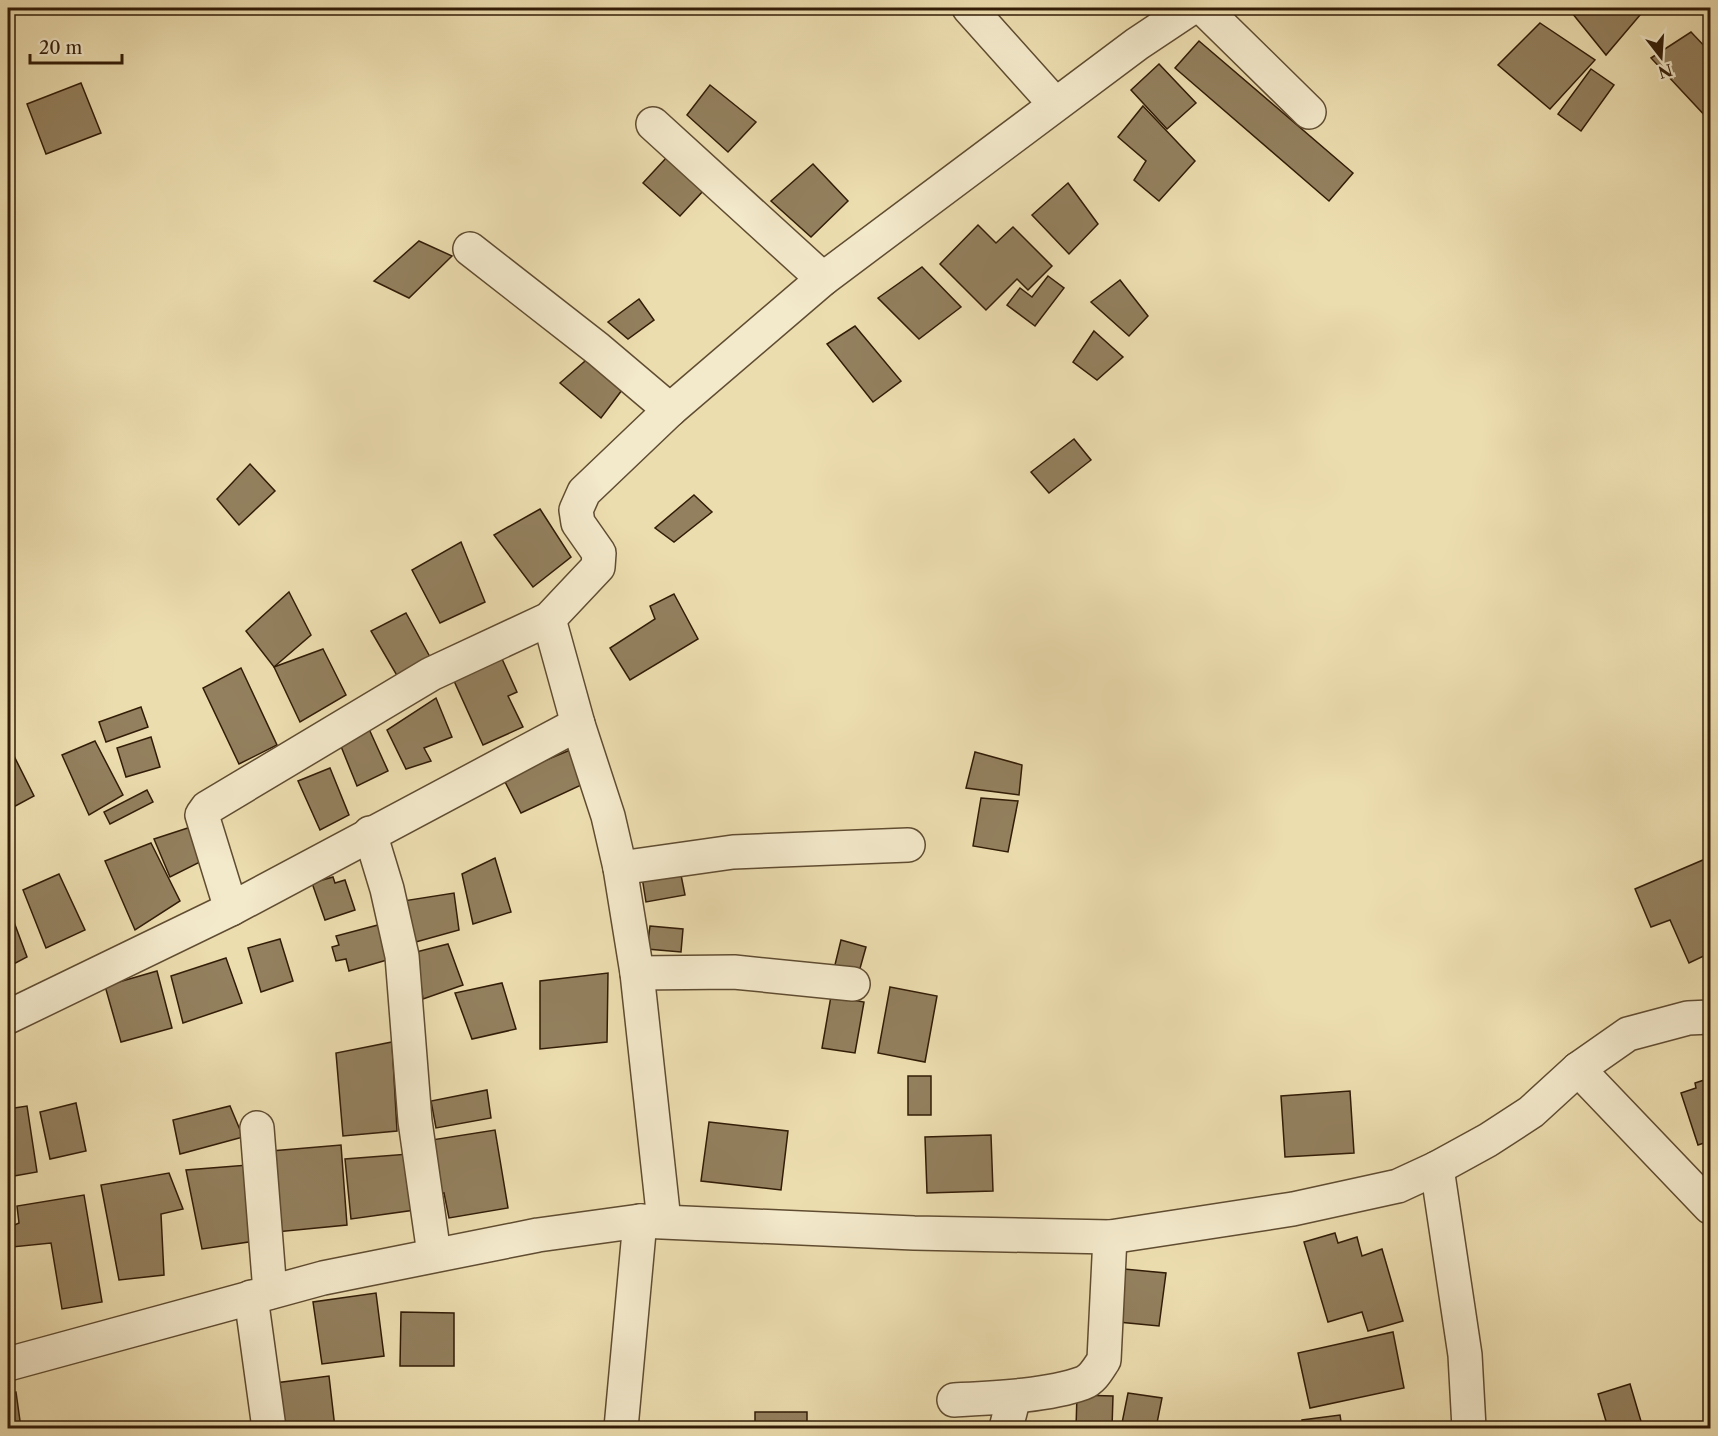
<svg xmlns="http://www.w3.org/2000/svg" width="1718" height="1436" font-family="'Libre Caslon Text',serif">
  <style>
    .building { fill: #93805e; stroke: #321c07; stroke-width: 1.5 }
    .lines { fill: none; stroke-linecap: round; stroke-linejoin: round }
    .minor-casing { stroke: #604c31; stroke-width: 36 }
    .minor { stroke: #f3e9cb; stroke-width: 33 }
  </style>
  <rect width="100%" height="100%" fill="#ecddaf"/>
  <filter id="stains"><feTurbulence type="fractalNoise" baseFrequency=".00333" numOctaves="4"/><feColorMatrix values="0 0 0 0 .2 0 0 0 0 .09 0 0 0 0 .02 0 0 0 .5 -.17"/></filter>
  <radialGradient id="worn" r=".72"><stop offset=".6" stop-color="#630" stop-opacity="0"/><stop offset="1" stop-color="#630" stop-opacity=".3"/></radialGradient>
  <g class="building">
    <path d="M1568,8H1646L1606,55Z"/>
    <path d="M1540,23L1595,60L1550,109L1498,65Z"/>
    <path d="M1691,32L1710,52V121L1651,58Z"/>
    <path d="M1199,41L1353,173L1329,201L1175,68Z"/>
    <path d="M1159,64L1196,103L1167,129L1131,90Z"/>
    <path d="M1591,69L1614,85L1581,131L1558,114Z"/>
    <path d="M81,83L101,133L46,154L27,104Z"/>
    <path d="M710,85L756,122L728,152L687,115Z"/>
    <path d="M1143,106L1195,161L1159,201L1134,180L1146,161L1118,137Z"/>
    <path d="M667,157L704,190L680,216L643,183Z"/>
    <path d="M813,164L848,201L811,237L771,201Z"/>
    <path d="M1068,183L1098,224L1069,254L1032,215Z"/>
    <path d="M978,225L996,243L1013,227L1052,266L1028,290L1017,279L986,310L940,264Z"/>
    <path d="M419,241L452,256L409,298L374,281Z"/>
    <path d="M922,267L961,307L919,339L878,298Z"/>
    <path d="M1048,276L1064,288L1035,326L1007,305L1020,288L1032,297Z"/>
    <path d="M1120,280L1148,316L1129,336L1091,302Z"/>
    <path d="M639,299L654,320L628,339L608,322Z"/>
    <path d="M855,326L901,381L873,402L827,344Z"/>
    <path d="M1094,331L1123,357L1097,380L1073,362Z"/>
    <path d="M592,355L625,386L601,418L560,383Z"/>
    <path d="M1074,439L1091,460L1049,493L1031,472Z"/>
    <path d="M250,464L275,491L239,525L217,499Z"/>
    <path d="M694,495L712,512L674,542L655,528Z"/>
    <path d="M540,509L571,557L533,587L494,535Z"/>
    <path d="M461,542L485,602L440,623L412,570Z"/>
    <path d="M289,592L311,635L274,667L246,631Z"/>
    <path d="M674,594L698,639L630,680L610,648L655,619L650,606Z"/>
    <path d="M406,613L430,657L399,679L371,631Z"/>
    <path d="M323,649L346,695L300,722L274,667Z"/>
    <path d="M498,650L517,692L508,696L523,727L483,745L450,672Z"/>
    <path d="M241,668L277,745L239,764L203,688Z"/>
    <path d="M436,698L452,737L424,748L431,761L406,769L387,730Z"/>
    <path d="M141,707L148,727L106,742L99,722Z"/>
    <path d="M369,729L388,771L357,786L338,739Z"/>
    <path d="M151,737L160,767L126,777L117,748Z"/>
    <path d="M95,741L123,795L89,815L62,755Z"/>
    <path d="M8,744L34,796L8,810Z"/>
    <path d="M575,748L592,780L521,813L503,778Z"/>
    <path d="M975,752L1022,765L1019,795L966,788Z"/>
    <path d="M330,768L349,815L320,830L298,781Z"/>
    <path d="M147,790L153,802L110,824L104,812Z"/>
    <path d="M981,798L1018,801L1008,852L973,846Z"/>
    <path d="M200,824L212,856L170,877L154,839Z"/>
    <path d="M151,843L180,901L135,930L105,861Z"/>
    <path d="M1710,857V953L1689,963L1670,920L1651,927L1635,889Z"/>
    <path d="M495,858L511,912L473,924L462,874Z"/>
    <path d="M680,870L685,895L646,902L642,877Z"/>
    <path d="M59,874L85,930L46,948L23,890Z"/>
    <path d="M333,877L335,883L345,880L355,910L325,920L312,883Z"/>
    <path d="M454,893L459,930L412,943L403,901Z"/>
    <path d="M8,906L27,957L8,967Z"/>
    <path d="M378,925L387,960L349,971L346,959L336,961L332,947L339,945L336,936Z"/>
    <path d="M650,926L683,929L681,952L647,949Z"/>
    <path d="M280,939L293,981L261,992L248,948Z"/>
    <path d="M841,940L866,947L857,979L833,973Z"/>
    <path d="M448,944L463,985L423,999L416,952Z"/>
    <path d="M226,958L242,1003L183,1023L171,976Z"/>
    <path d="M157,971L172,1028L121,1042L105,986Z"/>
    <path d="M608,973L607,1042L540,1049V981Z"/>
    <path d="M502,983L516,1029L472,1039L455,993Z"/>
    <path d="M890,987L937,996L925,1062L878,1053Z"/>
    <path d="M831,996L864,1002L855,1053L822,1048Z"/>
    <path d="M392,1042L397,1131L343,1136L336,1053Z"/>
    <rect x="908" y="1076" width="23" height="39"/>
    <path d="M1710,1078V1141L1698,1145L1681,1093L1696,1088L1695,1083Z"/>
    <path d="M487,1090L491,1118L436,1128L431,1101Z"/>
    <path d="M1350,1091L1354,1153L1285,1157L1281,1096Z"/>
    <path d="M76,1103L86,1151L50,1159L40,1112Z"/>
    <path d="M27,1106L37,1172L8,1177V1109Z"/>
    <path d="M230,1106L243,1137L180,1154L173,1120Z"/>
    <path d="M709,1122L788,1131L781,1190L701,1181Z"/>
    <path d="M495,1130L508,1208L449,1218L444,1193L434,1195L425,1141Z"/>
    <path d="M991,1135L993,1191L927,1193L925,1137Z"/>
    <path d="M341,1145L347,1225L276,1232L271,1151Z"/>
    <path d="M409,1154L415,1210L351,1219L345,1159Z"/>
    <path d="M248,1165L255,1241L202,1249L186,1170Z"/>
    <path d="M169,1173L183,1209L161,1214L164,1275L119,1280L101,1185Z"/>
    <path d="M84,1195L102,1302L62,1309L51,1243L12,1247L8,1228L19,1223L17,1206Z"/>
    <path d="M1335,1233L1338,1243L1357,1237L1362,1256L1382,1249L1403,1321L1368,1331L1362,1312L1328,1322L1304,1242Z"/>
    <path d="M1124,1269L1166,1273L1159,1326L1118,1322Z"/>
    <path d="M376,1293L384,1356L322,1364L313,1302Z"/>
    <path d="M401,1312L454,1313V1366H400Z"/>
    <path d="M1393,1332L1404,1388L1310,1408L1298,1353Z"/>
    <path d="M329,1376L335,1428H281L275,1383Z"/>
    <path d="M1630,1384L1643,1428H1608L1598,1394Z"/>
    <path d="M16,1392L21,1428H8V1393Z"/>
    <path d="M1128,1393L1162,1398L1156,1428H1121Z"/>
    <path d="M1077,1395L1113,1396L1112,1428H1076Z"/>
    <rect x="755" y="1412" width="52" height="16"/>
    <path d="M1340,1415L1342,1428H1303L1302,1420Z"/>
    <path d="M936,1424L984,1428H936Z"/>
    <rect x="821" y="1425" width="38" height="3"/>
  </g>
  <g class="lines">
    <g class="minor-casing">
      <g id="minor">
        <path d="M969,8L1055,104"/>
        <path d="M1203,8L1309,112"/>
        <path d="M653,124L823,279"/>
        <path d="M470,249L598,349L670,410"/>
        <path d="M549,619L578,724L608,816L620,868L637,973L664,1221"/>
        <path d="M578,724L231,909L202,815L207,808L431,674L549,619L598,567L599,553L578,523L576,510L584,492L670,410L823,279L1137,44L1191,8"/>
        <path d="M370,833L387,889L402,956L415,1121L434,1254"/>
        <path d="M620,868L733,852L908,845"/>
        <path d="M637,973L734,972L853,984"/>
        <path d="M8,1017L231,909"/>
        <path d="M1578,1069L1710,1207"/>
        <path d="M257,1128L270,1292"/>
        <path d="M1437,1168L1465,1355L1469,1428"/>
        <path d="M251,1297L269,1428"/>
        <path d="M8,1364L323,1278L538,1235L640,1221L914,1233L1110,1237L1293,1209L1398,1186L1437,1168L1488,1140L1531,1112L1578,1069L1628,1034L1688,1018L1710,1017"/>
        <path d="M954,1400C992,1398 1047,1396 1083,1383C1093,1379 1098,1369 1104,1360L1110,1237"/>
        <path d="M621,1428L640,1221"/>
        <path d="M1006,1428L1014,1397"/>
      </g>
    </g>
    <use href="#minor" class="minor"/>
  </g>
  <rect width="1718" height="1436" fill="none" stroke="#ecddaf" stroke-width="30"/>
  <rect x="9" y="9" width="1700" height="1418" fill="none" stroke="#321c07" stroke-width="3"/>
  <rect x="15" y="15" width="1688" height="1406" fill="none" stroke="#321c07" stroke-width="1.5"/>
  <g transform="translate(1661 57) rotate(163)" stroke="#f3e9cb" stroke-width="4.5" paint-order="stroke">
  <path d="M0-4.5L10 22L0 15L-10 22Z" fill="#321c07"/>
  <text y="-9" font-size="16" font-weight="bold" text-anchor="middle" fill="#321c07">N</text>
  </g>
  <path d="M30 54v9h92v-9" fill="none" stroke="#321c07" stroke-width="3"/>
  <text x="39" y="54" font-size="18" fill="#321c07" stroke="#f3e9cb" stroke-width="4.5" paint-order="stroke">20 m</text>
  <rect width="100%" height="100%" filter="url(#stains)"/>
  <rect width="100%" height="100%" fill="url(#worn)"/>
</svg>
